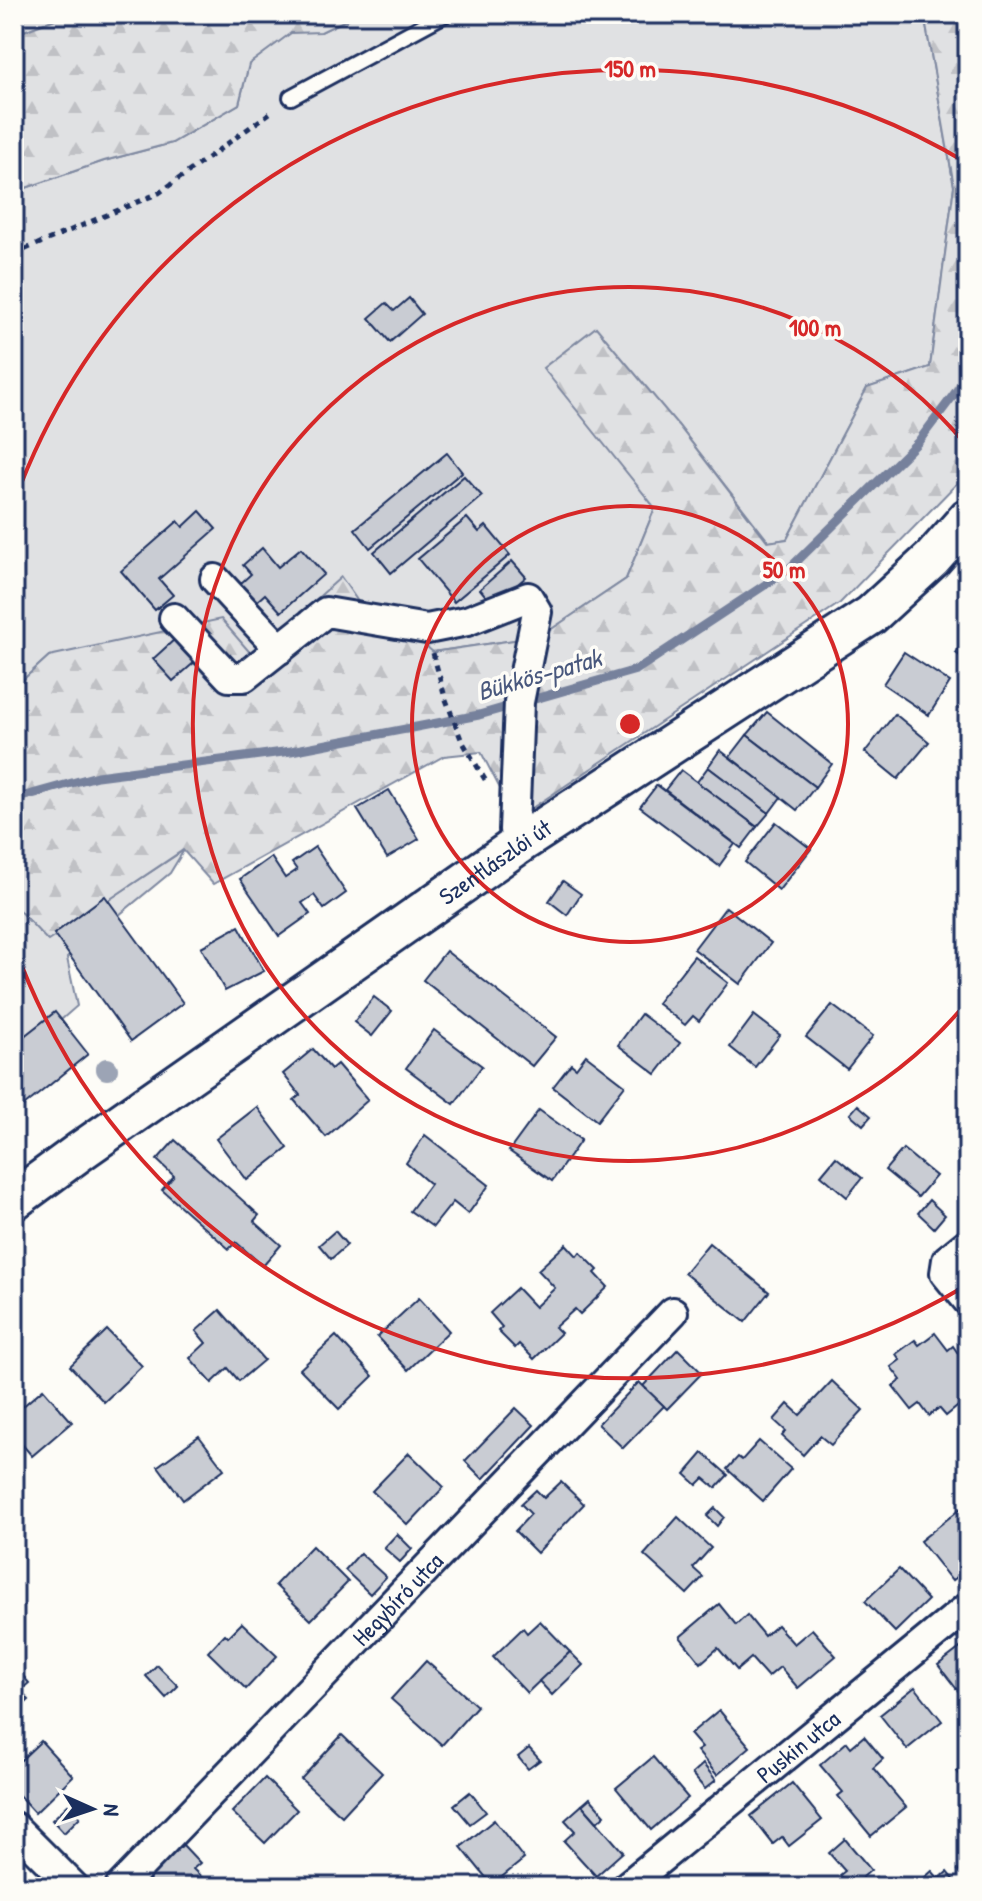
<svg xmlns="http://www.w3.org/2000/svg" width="982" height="1901" font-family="'Patrick Hand',sans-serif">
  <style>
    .grass { fill: #e0e1e3; stroke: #7e88a0; stroke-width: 2 }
    .forest { fill: url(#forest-firs); stroke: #7e88a0; stroke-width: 2 }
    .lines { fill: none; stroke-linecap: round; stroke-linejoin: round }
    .stream { stroke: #76819c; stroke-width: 9 }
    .building { fill: #c9ccd3; stroke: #1b2f5e; stroke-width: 2 }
    .lane-casing { stroke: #1b2f5e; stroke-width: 20 }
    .street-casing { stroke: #1b2f5e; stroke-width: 34 }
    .secondary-casing { stroke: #1b2f5e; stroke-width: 44 }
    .path { stroke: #1b2f5e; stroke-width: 5; stroke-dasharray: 6 6; stroke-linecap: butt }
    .lane { stroke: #fdfcf7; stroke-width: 14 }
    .street { stroke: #fdfcf7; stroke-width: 28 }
    .secondary { stroke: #fdfcf7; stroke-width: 38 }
    .tree { fill: #9ca4b5 }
    .ring { fill: none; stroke: #d62828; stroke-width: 4 }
    .labels { text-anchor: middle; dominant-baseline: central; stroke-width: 7; stroke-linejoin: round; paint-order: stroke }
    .street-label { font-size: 24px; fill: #1b2f5e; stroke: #fdfcf7 }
    .water-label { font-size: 26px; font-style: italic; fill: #49587d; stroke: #fdfcf7 }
    .centre { fill: #d62828; stroke: #fdfcf7; stroke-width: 4 }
    .ring-label { font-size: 24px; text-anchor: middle; font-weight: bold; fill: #d62828; stroke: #fdfcf7; stroke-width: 7; stroke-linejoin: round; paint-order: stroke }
  </style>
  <defs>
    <pattern id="forest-firs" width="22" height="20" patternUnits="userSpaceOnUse" patternTransform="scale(2)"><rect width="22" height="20" fill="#e0e1e3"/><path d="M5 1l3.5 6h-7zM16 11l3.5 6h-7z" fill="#c0c1c5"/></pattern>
  </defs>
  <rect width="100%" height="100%" fill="#fdfcf7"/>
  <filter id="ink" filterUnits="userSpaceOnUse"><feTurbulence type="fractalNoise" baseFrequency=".0125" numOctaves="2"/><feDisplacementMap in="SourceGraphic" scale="16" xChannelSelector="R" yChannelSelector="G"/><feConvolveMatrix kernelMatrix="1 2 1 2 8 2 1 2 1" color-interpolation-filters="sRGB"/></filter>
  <g filter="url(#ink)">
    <g class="grass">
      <path d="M14,14H68L14,35Z"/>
      <path d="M358,14H924L954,186L930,367L867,388L787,539L769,542L678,425L628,473L655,508L626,579L542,636L432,652L404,628L253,657L49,656L14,688V192L104,161L172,143L239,104L249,64L291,32H321Z"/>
      <path d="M184,850L170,873L67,958L77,1006L14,1061V905L48,940Z"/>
    </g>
    <g class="forest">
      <path d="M68,14H358L321,32L291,33L249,64L239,104L172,143L104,161L14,192V35Z"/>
      <path d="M924,14H968V472L840,603L526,812L510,808L481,752L444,756L213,884L183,850L48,941L14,905V688L49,656L221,619L253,656L341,577L379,632L404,628L433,652L541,636L626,579L655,508L543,368L596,327L678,425L768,542L787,539L867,388L930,367L954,186Z"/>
    </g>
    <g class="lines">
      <path class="stream" d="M14,799L97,776L291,751L479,715L636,670L789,569L918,442L968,376"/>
    </g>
    <g class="building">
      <path d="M409,298L422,314L390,342L369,318L386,303L394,311Z"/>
      <path d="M447,453L462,472L370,548L355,529Z"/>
      <path d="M464,476L482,496L391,573L374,552Z"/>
      <path d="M200,511L216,529L159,579L173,595L155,610L121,571L178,521L183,527Z"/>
      <path d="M467,518L479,532L486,526L510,555L454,602L418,559Z"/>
      <path d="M262,548L278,567L301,548L324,574L281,612L265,594L256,602L240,584L251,574L243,565Z"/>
      <path d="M512,561L526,577L500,599L496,594L489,600L480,589Z"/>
      <path d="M968,637V662L956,653Z"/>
      <path d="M175,639L196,661L173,681L153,659Z"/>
      <path d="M904,652L950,682L929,715L883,684Z"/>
      <path d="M767,712L832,764L815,787L747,735Z"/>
      <path d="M895,714L929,742L898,779L865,752Z"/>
      <path d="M747,735L815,787L797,810L730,757Z"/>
      <path d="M720,750L781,797L769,813L708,767Z"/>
      <path d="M708,767L769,813L757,827L697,782Z"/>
      <path d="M681,770L757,827L741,848L665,790Z"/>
      <path d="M657,785L735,844L719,866L640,807Z"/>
      <path d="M389,790L419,839L387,858L357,809Z"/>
      <path d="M776,822L811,849L779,890L745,862Z"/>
      <path d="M315,847L346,893L324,909L314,895L302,903L310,914L279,936L240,879L271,857L285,878L297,870L292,863Z"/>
      <path d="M563,881L581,894L567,915L549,901Z"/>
      <path d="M105,896L183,1003L131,1041L54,934Z"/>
      <path d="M726,907L771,943L740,984L694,949Z"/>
      <path d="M239,926L264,971L225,991L201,947Z"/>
      <path d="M446,951L556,1037L532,1066L423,980Z"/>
      <path d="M694,956L728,983L699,1021L693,1016L685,1025L657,1003Z"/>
      <path d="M374,997L392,1011L372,1036L354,1022Z"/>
      <path d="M832,1005L873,1036L847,1069L806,1037Z"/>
      <path d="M55,1012L88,1054L14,1114V1044Z"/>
      <path d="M641,1014L680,1043L656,1074L618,1045Z"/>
      <path d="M754,1015L780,1035L755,1067L730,1047Z"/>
      <path d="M434,1030L482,1066L454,1104L406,1068Z"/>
      <path d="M313,1049L331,1069L337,1064L368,1100L326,1137L294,1100L300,1095L283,1074Z"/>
      <path d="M586,1055L625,1085L597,1121L553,1087L571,1064L576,1068Z"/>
      <path d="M858,1105L871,1116L863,1125L850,1114Z"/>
      <path d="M257,1107L288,1148L247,1180L216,1139Z"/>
      <path d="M539,1110L581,1140L552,1181L509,1151Z"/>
      <path d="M425,1135L489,1185L468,1214L453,1202L433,1227L410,1211L430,1184L406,1163Z"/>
      <path d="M175,1140L259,1215L254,1221L281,1245L263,1266L236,1242L229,1249L162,1190L174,1176L157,1160Z"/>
      <path d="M903,1149L936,1176L918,1197L885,1170Z"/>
      <path d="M836,1157L862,1178L847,1197L821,1175Z"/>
      <path d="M929,1200L945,1215L934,1228L918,1213Z"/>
      <path d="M335,1231L347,1245L331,1259L319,1245Z"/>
      <path d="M709,1243L769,1292L745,1322L684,1273Z"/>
      <path d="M566,1244L577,1256L580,1252L598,1270L595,1273L608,1287L580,1314L575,1309L555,1327L561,1333L534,1359L519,1344L515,1348L498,1331L502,1327L490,1313L517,1288L535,1307L555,1288L538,1270Z"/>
      <path d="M419,1298L449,1331L408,1370L377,1337Z"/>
      <path d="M220,1310L264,1360L239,1381L228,1368L212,1383L190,1358L206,1343L196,1331Z"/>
      <path d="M107,1330L142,1366L104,1402L70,1366Z"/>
      <path d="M935,1333L948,1350L953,1346L964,1362L960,1365L968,1376V1385L962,1390L968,1398L946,1416L939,1408L929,1416L920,1404L912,1410L893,1386L901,1380L891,1367L900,1360L896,1354L915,1340L919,1345Z"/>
      <path d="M336,1336L373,1376L339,1409L300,1369Z"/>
      <path d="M678,1349L702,1373L667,1409L643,1386Z"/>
      <path d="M832,1381L863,1410L831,1445L820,1436L803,1455L782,1436L786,1431L774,1420L788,1404L800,1415Z"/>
      <path d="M639,1382L664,1406L623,1448L598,1424Z"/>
      <path d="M43,1389L72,1422L32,1456L14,1435V1414Z"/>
      <path d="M516,1408L534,1425L483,1479L465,1461Z"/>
      <path d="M199,1436L224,1469L183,1500L158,1466Z"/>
      <path d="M759,1441L791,1469L763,1501L727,1469L738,1457L742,1460Z"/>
      <path d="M409,1453L444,1487L408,1525L372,1491Z"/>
      <path d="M703,1453L728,1475L716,1488L704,1478L697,1485L685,1474Z"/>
      <path d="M561,1482L584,1504L537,1553L515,1531L531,1514L521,1504L536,1490L544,1498Z"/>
      <path d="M715,1508L724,1517L717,1526L707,1516Z"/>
      <path d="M960,1509L968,1519V1568L952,1581L920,1541Z"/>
      <path d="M678,1517L711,1548L693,1568L703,1577L687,1594L644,1555Z"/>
      <path d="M397,1534L412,1549L400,1562L384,1548Z"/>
      <path d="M312,1546L348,1582L311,1620L275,1585Z"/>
      <path d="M360,1553L386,1577L370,1594L345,1570Z"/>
      <path d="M899,1569L928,1600L895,1632L865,1601Z"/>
      <path d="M719,1604L736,1625L747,1615L764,1636L777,1625L794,1644L812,1629L836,1656L798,1688L780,1667L768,1677L751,1658L737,1670L718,1648L701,1663L680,1637Z"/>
      <path d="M540,1621L570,1652L527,1693L493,1657L523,1628L527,1633Z"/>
      <path d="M242,1623L277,1656L246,1689L208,1652L225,1634L228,1637Z"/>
      <path d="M968,1642V1699L966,1701L938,1665Z"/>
      <path d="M570,1652L583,1665L552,1695L539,1681Z"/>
      <path d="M426,1661L477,1706L442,1745L391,1699Z"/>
      <path d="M157,1665L178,1686L166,1698L146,1676Z"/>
      <path d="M17,1669L29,1683L21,1690L14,1683V1672Z"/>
      <path d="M14,1683L29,1700L14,1714Z"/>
      <path d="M915,1687L942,1721L907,1749L880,1715Z"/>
      <path d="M719,1710L750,1747L717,1775L697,1751L702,1748L690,1734Z"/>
      <path d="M342,1735L382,1773L342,1816L301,1779Z"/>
      <path d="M864,1736L883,1759L873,1768L906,1807L871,1836L838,1796L843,1792L820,1765L847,1742L851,1747Z"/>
      <path d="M41,1741L73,1776L35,1813L14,1790V1758L17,1755L21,1760Z"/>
      <path d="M529,1748L540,1760L528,1769L518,1757Z"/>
      <path d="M653,1757L688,1798L651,1830L616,1788Z"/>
      <path d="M968,1761V1785L957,1771Z"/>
      <path d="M703,1764L716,1780L705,1789L692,1774Z"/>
      <path d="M265,1778L297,1810L265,1843L232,1812Z"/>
      <path d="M792,1783L822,1820L789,1846L782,1837L773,1844L751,1816Z"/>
      <path d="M470,1792L486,1812L470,1824L454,1805Z"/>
      <path d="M590,1798L605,1815L597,1822L582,1805Z"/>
      <path d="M68,1805L80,1817L64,1833L52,1820Z"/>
      <path d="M582,1805L623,1852L596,1876L564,1841L575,1831L565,1820Z"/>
      <path d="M494,1820L524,1859L492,1885L461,1847Z"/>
      <path d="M845,1839L871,1870L852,1887L840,1875L845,1871L829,1853Z"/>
      <path d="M182,1844L200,1863L193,1869L210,1885L140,1887Z"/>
      <path d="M968,1861V1883L958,1870Z"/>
      <path d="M932,1871L939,1879L947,1872L959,1887H914Z"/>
      <path d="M876,1877L884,1887H864Z"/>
    </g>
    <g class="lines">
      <g class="lane-casing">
        <path id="lane" d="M291,97L445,14"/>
      </g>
      <g class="street-casing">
        <g id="street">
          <path d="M215,579L280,649"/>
          <path d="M174,618L229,677H244L326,612L427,629L467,621L528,597L537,612L519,702L514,830L525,840"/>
          <path d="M968,1243L947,1260L945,1273L968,1301"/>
          <path d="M14,1827L74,1887"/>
          <path id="s1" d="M120,1887L673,1312"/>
          <path id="s2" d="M626,1887L968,1607"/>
        </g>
      </g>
      <g class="secondary-casing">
        <g id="secondary">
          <path id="s3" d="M14,1200L82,1150L525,840L871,615L932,559L968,518"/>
        </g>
      </g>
      <g class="path">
        <path d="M14,254L159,193L274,110"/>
        <path d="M433,653L445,697L461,739L487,783"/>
      </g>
      <use href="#lane" class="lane"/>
      <use href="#street" class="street"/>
      <use href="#secondary" class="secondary"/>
    </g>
    <circle class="tree" cx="107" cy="1069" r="11"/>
  </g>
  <g class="ring">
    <circle cx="630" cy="724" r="218"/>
    <path d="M967 1002A437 437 0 1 1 967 446"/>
    <path d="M967 1285A655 655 0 0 1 15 948M15 500A655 655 0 0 1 967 163"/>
  </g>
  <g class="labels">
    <g class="street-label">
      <text stroke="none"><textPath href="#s3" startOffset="588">Szentlászlói út</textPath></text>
      <text stroke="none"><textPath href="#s1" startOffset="400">Hegybíró utca</textPath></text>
      <text stroke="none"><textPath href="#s2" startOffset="222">Puskin utca</textPath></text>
    </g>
    <g class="water-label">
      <text transform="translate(539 674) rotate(-16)">Bükkös-patak</text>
    </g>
  </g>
  <circle cx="630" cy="724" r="12" class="centre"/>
  <g class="ring-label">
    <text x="630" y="77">150 m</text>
    <text x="815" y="336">100 m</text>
    <text x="784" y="578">50 m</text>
  </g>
  <rect width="982" height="1901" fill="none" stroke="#fdfcf7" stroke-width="48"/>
  <rect x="24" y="24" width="934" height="1853" fill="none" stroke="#1b2f5e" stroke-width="3" filter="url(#ink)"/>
  <g transform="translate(92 1809) rotate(93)" stroke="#fdfcf7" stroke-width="6" paint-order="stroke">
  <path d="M0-6L14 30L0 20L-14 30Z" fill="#1b2f5e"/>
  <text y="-12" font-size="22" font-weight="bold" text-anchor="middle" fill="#1b2f5e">N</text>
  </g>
</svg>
